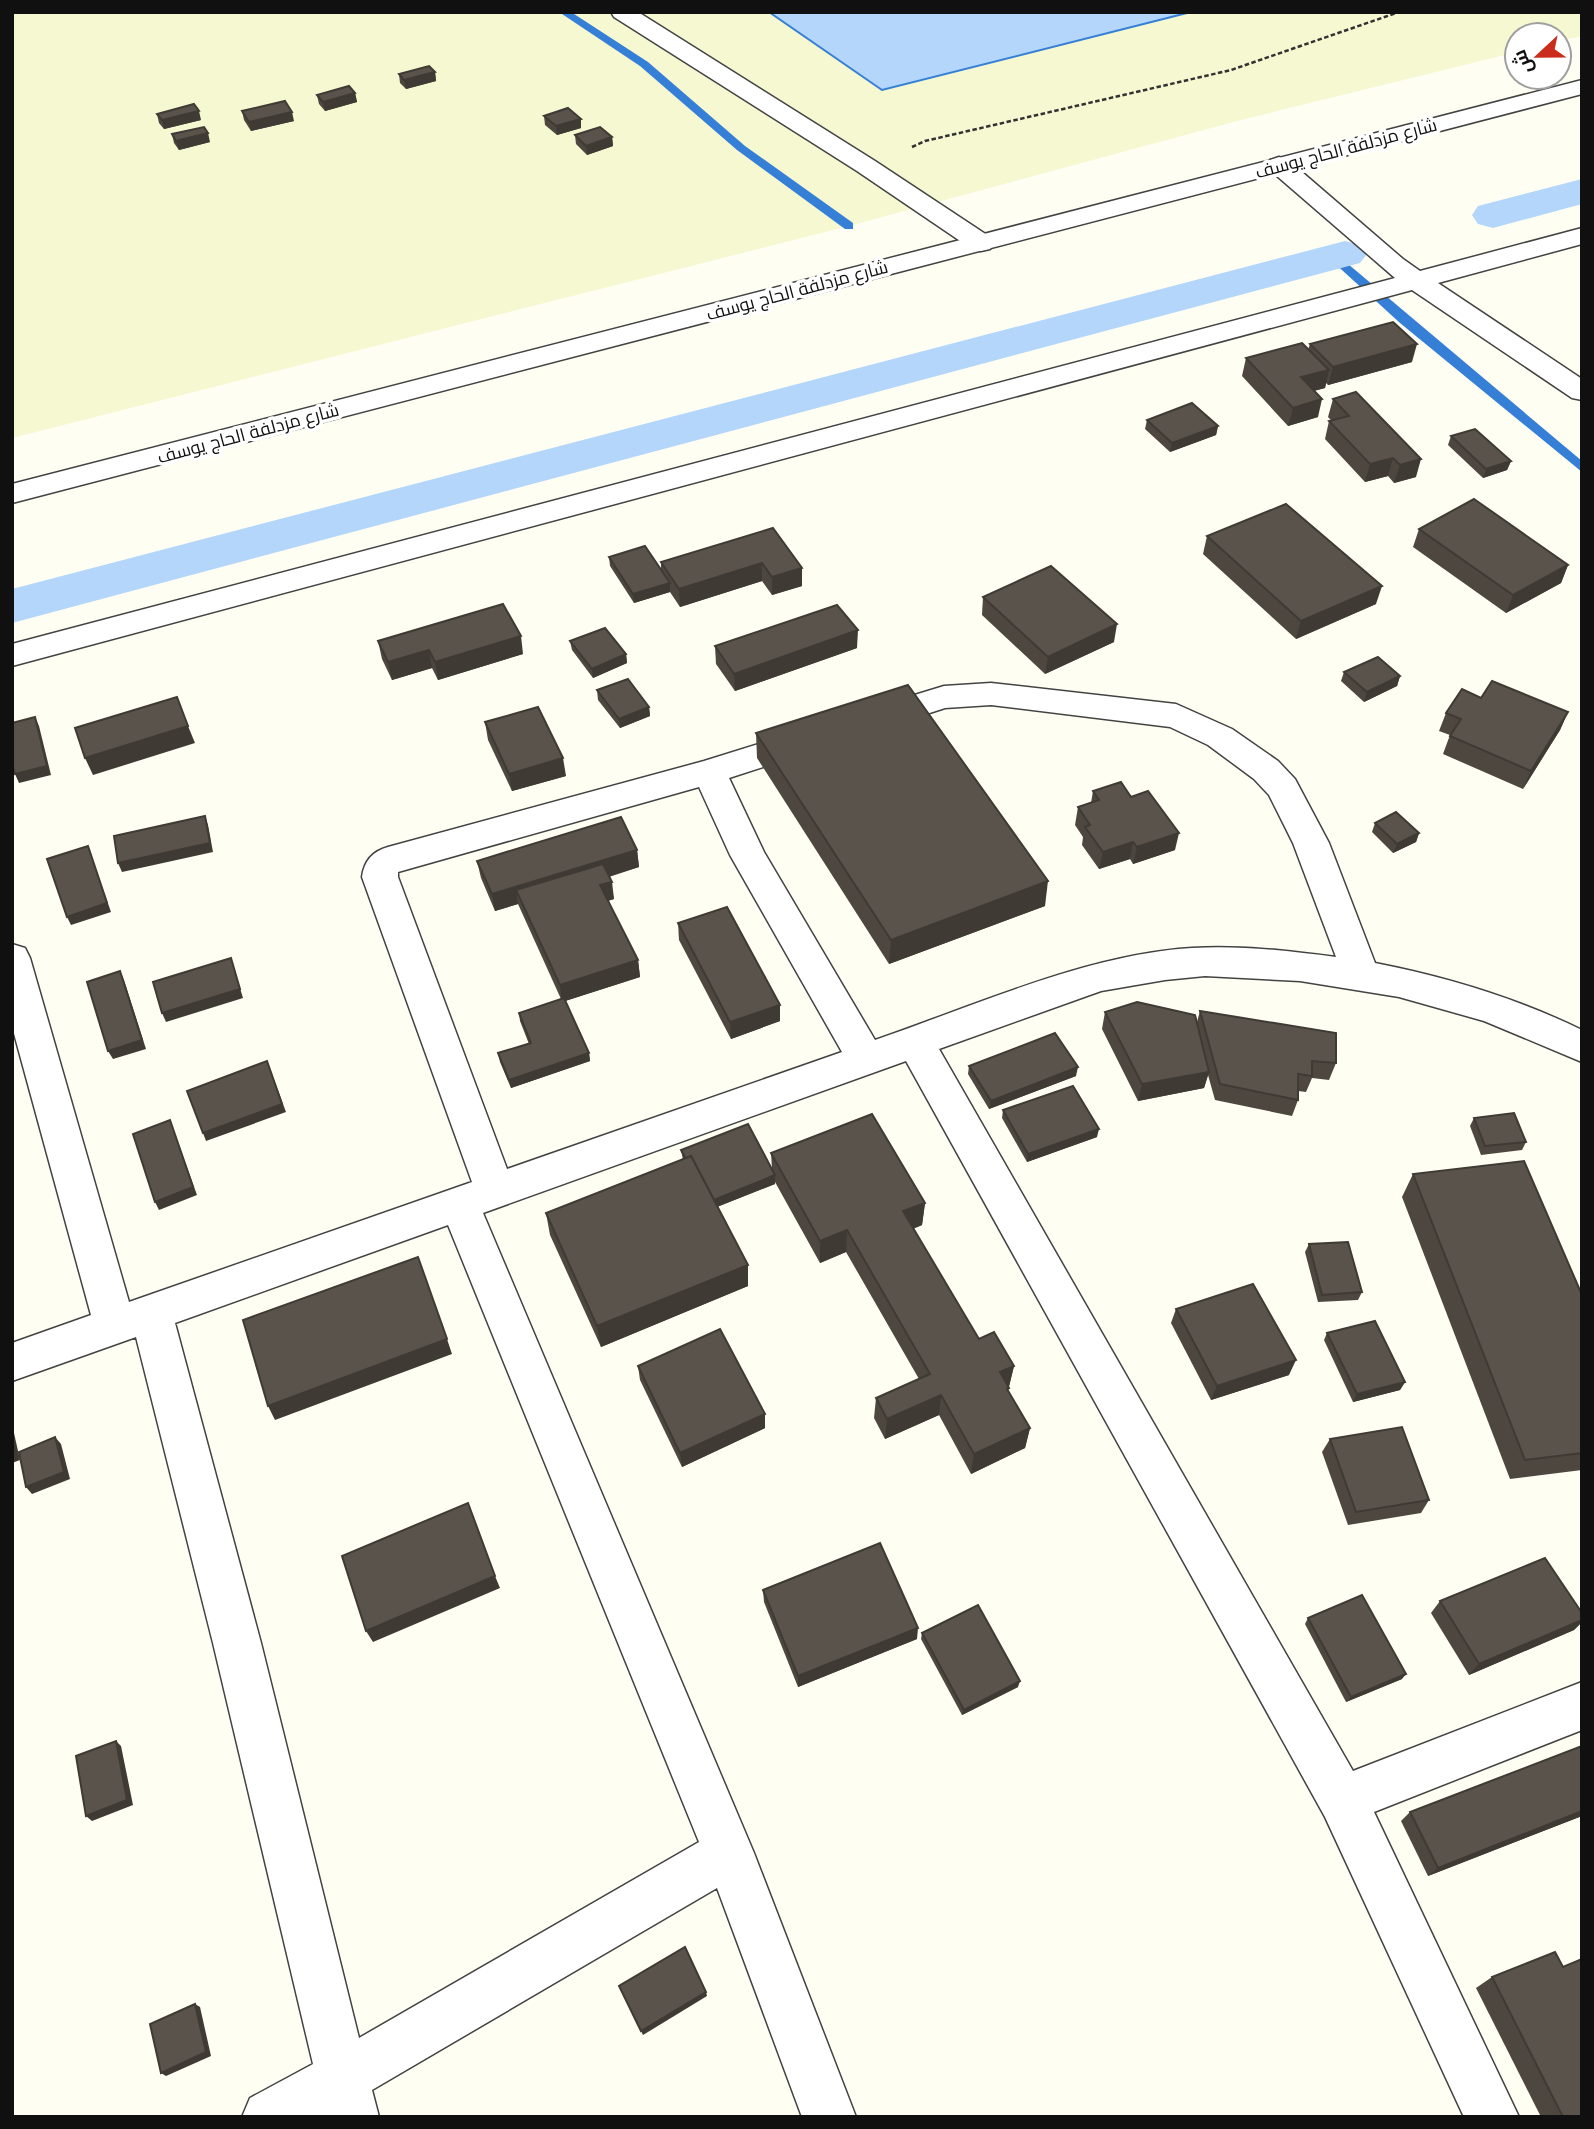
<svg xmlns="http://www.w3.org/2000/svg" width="1594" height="2129" font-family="Lora,Cairo,serif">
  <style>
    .farmland { fill: #f5f8d0 }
    .water { fill: #b3d6fa; stroke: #357fd7; stroke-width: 2 }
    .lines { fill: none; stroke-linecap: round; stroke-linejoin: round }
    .stream { fill: #357fd7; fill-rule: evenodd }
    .canal { fill: #b3d6fa; fill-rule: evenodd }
    .minor-casing { stroke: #434343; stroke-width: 3 }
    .tertiary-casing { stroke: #434343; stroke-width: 3 }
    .path { stroke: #323232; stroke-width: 2.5; stroke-dasharray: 4.5 2.5; stroke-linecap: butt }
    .minor { fill: #fff; fill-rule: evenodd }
    .tertiary { fill: #fff; fill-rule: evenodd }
    .wall { fill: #4d4740 }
    .shaded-wall { fill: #3f3a34 }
    .building { fill: #5a534b; stroke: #3f3a34; stroke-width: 2 }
    .labels { text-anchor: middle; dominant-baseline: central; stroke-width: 7; stroke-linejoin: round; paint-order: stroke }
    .far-street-label { font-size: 18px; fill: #101010; stroke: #fff }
  </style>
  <rect width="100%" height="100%" fill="#fffef3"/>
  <path class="farmland" d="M12,12H1582V36L1559,41V35H1517V52L1237,121L849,226L12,438Z"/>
  <path class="water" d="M769,12H1191L882,90Z"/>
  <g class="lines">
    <g class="stream">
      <path d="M559,12H571L648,62L745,146L853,223V229H845L737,150L640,66Z"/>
      <path d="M1335,253L1582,461V472L1400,323L1331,260L1329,257Z"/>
    </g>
    <g class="canal">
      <path d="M1582,179V204L1493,228L1478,224L1472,215L1478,206Z"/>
      <path d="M1345,241L1360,245L1367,254L1360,263L12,623V589Z"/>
    </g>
    <g class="minor-casing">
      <g id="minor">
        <path d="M611,12H638L875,161L990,237L994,243L990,249L981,251L972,249L857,171L614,17Z"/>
        <path d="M1279,157L1288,160L1403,259L1420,271L1582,228V244L1438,283L1582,379V400L1572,398L1412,290L12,666V644L1395,278L1270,170L1266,165L1270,160Z"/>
        <path d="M991,683L1176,704L1232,729L1278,761L1295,779L1329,843L1375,963C1447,977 1516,998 1582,1030V1062L1484,1021L1399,997L1300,981L1205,976L1165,980L1101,991L939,1049L1353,1771L1582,1682V1730L1374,1812L1519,2117H1464L1325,1817L906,1061L483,1213L754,1853L856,2117H802L717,1888L372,2090L379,2117H242L250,2098L313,2064L213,1643L136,1337L12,1381V1343L91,1315L12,1026V944L25,948L30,958L129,1302L472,1182L362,877C364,861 373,851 388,847L704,761L807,729L819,733L824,741L819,749L729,778L764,852L875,1040C974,1006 1088,954 1192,948C1240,945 1289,951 1336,957L1293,843L1269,795L1254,779L1208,745L1170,727L991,705L945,708L871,732L859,728L854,720L859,712L944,686ZM699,787L730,855L842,1052L507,1169L398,877V872ZM448,1225L699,1842L359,2038L261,1643L175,1323Z"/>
      </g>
    </g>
    <g class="tertiary-casing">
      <path id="tertiary" d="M1582,80V94L12,503V484Z"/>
    </g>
    <path class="path" d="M912,147L925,141L1231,70L1399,12"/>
    <use href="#minor" class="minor"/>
    <use href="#tertiary" class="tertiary"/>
  </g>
  <g class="wall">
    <path d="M435,72L436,81L406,89L400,83L399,74Z"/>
    <path d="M355,93L357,102L325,111L319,104L317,95Z"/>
    <path d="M242,111L294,121L251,131L244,120Z"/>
    <path d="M157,114L201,120L164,129L159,123Z"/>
    <path d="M544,116L581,119V128L557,135L545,125Z"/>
    <path d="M172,134L210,142L179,150L174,143Z"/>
    <path d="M575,135L612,137L613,146L587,155L576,144Z"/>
    <path d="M1310,344L1412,362L1328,385L1326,383L1325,388L1314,391L1318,417L1288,426L1242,376L1246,358L1308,350Z"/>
    <path d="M1333,399L1416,477L1394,483L1388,476L1365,482L1325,439L1329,421L1331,420L1328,417Z"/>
    <path d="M1147,420L1218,426L1216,435L1170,452L1145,429Z"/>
    <path d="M1451,436L1511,461L1507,470L1483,478L1448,445Z"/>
    <path d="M773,528L802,568V586L772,595L762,581L680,607L670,592L634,603L610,566L609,557L661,571V562Z"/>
    <path d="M1419,529L1568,565L1561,583L1506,613L1413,547Z"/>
    <path d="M1207,536L1376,604L1296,639L1203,554Z"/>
    <path d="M983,597L1114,642L1045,674L982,615Z"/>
    <path d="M378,641L523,654L438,680L432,668L392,680L382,659Z"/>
    <path d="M570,641L626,654L627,663L593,678L572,650Z"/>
    <path d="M715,646L857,648L735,691L716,664Z"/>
    <path d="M1344,672L1400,676L1397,686L1364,702L1341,681Z"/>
    <path d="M597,690L649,707L650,716L620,728L598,700Z"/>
    <path d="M1481,698L1568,712L1560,730L1523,789L1443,754L1450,735L1439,731L1446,713Z"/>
    <path d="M485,722L566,776L512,791L488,740Z"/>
    <path d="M756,733L1045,906L889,964L757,758Z"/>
    <path d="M1093,791L1131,797L1175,850L1133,864L1130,859L1099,869L1082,845L1083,837L1075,825L1078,807L1091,803Z"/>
    <path d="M1375,823L1419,833L1416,842L1393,853L1372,832Z"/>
    <path d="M637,850L639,867L609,877L614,899L608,901L638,960L640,977L565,1001L589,1053L590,1061L511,1088L500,1062L498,1053L529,1044L520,1021L519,1013L561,999L518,904L495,911L481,878L477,861Z"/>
    <path d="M678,923L780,1021L731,1039L679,940Z"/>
    <path d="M1200,1011L1336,1063L1329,1080L1312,1078L1306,1092L1298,1091V1100L1292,1116L1215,1100L1208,1075L1204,1088L1138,1101L1102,1029L1105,1012L1197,1022Z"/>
    <path d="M969,1066L1076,1076L989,1109L968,1074Z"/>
    <path d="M1003,1110L1097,1137L1027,1162L1002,1118Z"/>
    <path d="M1474,1118L1526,1142L1522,1150L1481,1155L1470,1126Z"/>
    <path d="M681,1150L772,1169L771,1153L925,1203L922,1225L913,1229L979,1339L1014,1366L1008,1391L1030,1428L1025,1448L971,1474L939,1415L885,1439L874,1418L876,1398L919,1379L846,1252L820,1263L775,1182V1184L717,1207L748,1286L601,1347L550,1235L546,1213L683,1160Z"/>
    <path d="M1413,1174L1582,1295V1470L1510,1479L1402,1197Z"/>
    <path d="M1309,1244L1362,1292L1358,1300L1318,1302L1305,1252Z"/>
    <path d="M1176,1309L1289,1375L1211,1400L1171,1323Z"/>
    <path d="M1327,1333L1405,1382L1400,1390L1353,1402L1324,1340Z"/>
    <path d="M638,1366L765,1428L682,1467L640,1380Z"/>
    <path d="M1330,1439L1429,1500L1421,1513L1348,1525L1322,1452Z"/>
    <path d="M763,1590L917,1639L798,1687L764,1602Z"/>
    <path d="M1440,1601L1582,1613V1622L1574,1630L1469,1675L1431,1613Z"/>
    <path d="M1308,1618L1402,1679L1346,1702L1305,1624Z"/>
    <path d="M922,1633L1018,1687L962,1715L921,1639Z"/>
    <path d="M1582,1746V1816L1428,1876L1401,1821L1410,1812Z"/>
    <path d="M1492,1977L1582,2117H1541L1476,1988Z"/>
  </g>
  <g class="shaded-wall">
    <path d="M435,72L436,81L406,89L404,80Z"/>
    <path d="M355,93L357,102L325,111L323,102Z"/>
    <path d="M199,111L201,120L164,129L162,120Z"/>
    <path d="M292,112L294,121L251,131L249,122Z"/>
    <path d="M581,119V128L557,135L556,126Z"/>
    <path d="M208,133L210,142L179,150L176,141Z"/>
    <path d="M612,137L613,146L587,155L586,146Z"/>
    <path d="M1417,344L1412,362L1328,385L1333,367Z"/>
    <path d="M1329,370L1325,388L1297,395L1301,377Z"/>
    <path d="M1322,399L1318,417L1288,426L1293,408Z"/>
    <path d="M1218,426L1216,435L1170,452L1172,443Z"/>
    <path d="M1393,458L1388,476L1365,482L1370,464Z"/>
    <path d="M1421,459L1416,477L1394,483L1400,465Z"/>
    <path d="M1511,461L1507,470L1483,478L1486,469Z"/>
    <path d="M762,563V581L680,607L679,589Z"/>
    <path d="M1568,565L1561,583L1506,613L1513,595Z"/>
    <path d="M802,568V586L772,595V577Z"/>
    <path d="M670,583V592L634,603L633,594Z"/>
    <path d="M1382,586L1376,604L1296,639L1301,621Z"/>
    <path d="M1117,624L1114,642L1045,674L1048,657Z"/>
    <path d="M858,630L857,648L735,691L734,674Z"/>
    <path d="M521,636L523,654L438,680L435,662Z"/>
    <path d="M429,650L432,668L392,680L388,662Z"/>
    <path d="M626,654L627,663L593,678L592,669Z"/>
    <path d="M1400,676L1397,686L1364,702L1367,692Z"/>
    <path d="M649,707L650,716L620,728L619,719Z"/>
    <path d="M1568,712L1560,730L1523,789L1531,771Z"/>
    <path d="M35,717L39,726L51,775L19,783L15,774Z"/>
    <path d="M188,726L195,743L93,775L85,758Z"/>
    <path d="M563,758L566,776L512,791L509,774Z"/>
    <path d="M205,816L208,825L213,852L122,872L118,863Z"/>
    <path d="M1179,833L1175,850L1133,864L1137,847Z"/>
    <path d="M1419,833L1416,842L1393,853L1397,844Z"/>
    <path d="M1133,842L1130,859L1099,869L1103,852Z"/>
    <path d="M88,846L111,912L71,925L67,917Z"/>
    <path d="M637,850L639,867L522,903L516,890L518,904L495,911L492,894Z"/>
    <path d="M1048,881L1045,906L889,964L891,940Z"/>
    <path d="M612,882L614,899L602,902L600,885Z"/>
    <path d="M231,958L243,998L166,1022L162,1013Z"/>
    <path d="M638,960L640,977L562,1002L560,985Z"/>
    <path d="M120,971L124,980L146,1049L113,1059L108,1051Z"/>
    <path d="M780,1005V1021L731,1039L730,1022Z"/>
    <path d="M589,1053L590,1061L511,1088L509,1080Z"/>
    <path d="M267,1061L286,1112L206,1141L203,1133Z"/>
    <path d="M1078,1067L1076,1076L989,1109L991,1101Z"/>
    <path d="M1209,1072L1204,1088L1138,1101L1142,1084Z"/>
    <path d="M170,1120L197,1195L159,1210L155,1202Z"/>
    <path d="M1099,1129L1097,1137L1027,1162L1028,1154Z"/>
    <path d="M775,1175V1184L709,1210L708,1202Z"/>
    <path d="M925,1203L922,1225L901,1233L903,1211Z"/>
    <path d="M847,1230L846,1252L820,1263V1241Z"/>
    <path d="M748,1265V1286L601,1347L597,1326Z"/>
    <path d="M447,1339L452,1354L275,1420L268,1406Z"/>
    <path d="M1296,1360L1289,1375L1211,1400L1217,1386Z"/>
    <path d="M1014,1366L1009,1386L996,1393L1000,1372Z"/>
    <path d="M1405,1382L1400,1390L1353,1402L1357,1394Z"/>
    <path d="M941,1395L939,1415L885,1439L887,1419Z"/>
    <path d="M765,1414V1428L682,1467L680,1453Z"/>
    <path d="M12,1424L20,1460L12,1463Z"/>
    <path d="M1030,1428L1025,1448L971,1474L974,1454Z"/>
    <path d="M55,1437L61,1444L70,1479L32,1494L26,1487Z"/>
    <path d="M495,1576L500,1588L373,1642L366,1631Z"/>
    <path d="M1582,1620V1622L1574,1630L1469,1675L1479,1664Z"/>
    <path d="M918,1628L917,1639L798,1687V1676Z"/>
    <path d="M1406,1674L1402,1679L1346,1702L1351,1697Z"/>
    <path d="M1020,1681L1018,1687L962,1715L964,1710Z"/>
    <path d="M116,1741L121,1746L133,1805L92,1821L86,1816Z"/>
    <path d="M1582,1811V1816L1428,1876L1438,1868Z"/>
    <path d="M706,1992L707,1996L643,2035L641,2031Z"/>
    <path d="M195,2004L200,2007L211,2056L166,2076L161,2073Z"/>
  </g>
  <g class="building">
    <path d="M429,66L435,72L404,80L399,74Z"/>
    <path d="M349,86L355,93L323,102L317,95Z"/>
    <path d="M285,101L292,112L249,122L242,111Z"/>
    <path d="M194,104L199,111L162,120L157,114Z"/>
    <path d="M568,108L581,119L556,126L544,116Z"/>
    <path d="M204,127L208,133L176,141L172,134Z"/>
    <path d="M600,127L612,137L586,146L575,135Z"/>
    <path d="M1393,322L1417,344L1333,367L1310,344Z"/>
    <path d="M1302,343L1329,370L1301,377L1322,399L1293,408L1246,358Z"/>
    <path d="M1356,392L1421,459L1400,465L1393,458L1370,464L1329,421L1349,416L1333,399Z"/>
    <path d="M1192,403L1218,426L1172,443L1147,420Z"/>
    <path d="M1475,429L1511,461L1486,469L1451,436Z"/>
    <path d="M1474,499L1568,565L1513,595L1419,529Z"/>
    <path d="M1286,504L1382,586L1301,621L1207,536Z"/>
    <path d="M773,528L802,568L772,577L762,563L679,589L661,562Z"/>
    <path d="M645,546L670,583L633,594L609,557Z"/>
    <path d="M1051,566L1117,624L1048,657L983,597Z"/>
    <path d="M503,604L521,636L435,662L429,650L388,662L378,641Z"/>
    <path d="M837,605L858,630L734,674L715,646Z"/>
    <path d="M605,628L626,654L592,669L570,641Z"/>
    <path d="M1378,657L1400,676L1367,692L1344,672Z"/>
    <path d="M628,679L649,707L619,719L597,690Z"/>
    <path d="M1492,681L1568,712L1531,771L1450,736L1461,719L1446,713L1462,689L1481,698Z"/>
    <path d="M908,685L1048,881L891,940L756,733Z"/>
    <path d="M177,697L188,726L85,758L75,728Z"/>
    <path d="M538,707L563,758L509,774L485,722Z"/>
    <path d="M35,717L47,766L15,774L12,764V723Z"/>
    <path d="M1121,782L1131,797L1148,791L1179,833L1137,847L1133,842L1103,852L1085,827L1090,825L1078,807L1099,800L1093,791Z"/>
    <path d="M1396,812L1419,833L1397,844L1375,823Z"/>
    <path d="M205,816L210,843L118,863L114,836Z"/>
    <path d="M621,817L637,850L492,894L477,861Z"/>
    <path d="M88,846L107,903L67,917L47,859Z"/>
    <path d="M603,864L612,882L600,885L638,960L560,985L516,890Z"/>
    <path d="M727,907L780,1005L730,1022L678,923Z"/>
    <path d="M231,958L240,989L162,1013L153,982Z"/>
    <path d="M120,971L142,1040L108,1051L87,982Z"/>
    <path d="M564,998L589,1053L509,1080L498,1053L531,1043L519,1013Z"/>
    <path d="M1137,1002L1195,1015L1209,1072L1142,1084L1105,1012Z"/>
    <path d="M1200,1011L1336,1033V1063L1312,1061V1076L1298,1074V1100L1220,1084Z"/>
    <path d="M1055,1033L1078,1067L991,1101L969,1066Z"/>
    <path d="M267,1061L282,1104L203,1133L187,1091Z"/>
    <path d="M1073,1086L1099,1129L1028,1154L1003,1110Z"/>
    <path d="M1514,1113L1526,1142L1485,1146L1474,1118Z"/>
    <path d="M872,1114L925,1203L903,1211L979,1339L994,1332L1014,1366L1000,1372L1009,1388L1007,1389L1030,1428L974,1454L941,1395L887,1419L876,1398L930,1374L847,1230L820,1241L771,1153Z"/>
    <path d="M170,1120L193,1187L155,1202L133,1134Z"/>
    <path d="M748,1124L775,1175L714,1200L691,1156L686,1159L681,1150Z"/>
    <path d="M691,1156L748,1265L597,1326L546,1213Z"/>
    <path d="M1524,1161L1582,1295V1453L1525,1460L1413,1174Z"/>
    <path d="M1348,1242L1362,1292L1322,1295L1309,1244Z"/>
    <path d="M418,1257L447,1339L268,1406L243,1320Z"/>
    <path d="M1253,1284L1296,1360L1217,1386L1176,1309Z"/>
    <path d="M1375,1321L1405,1382L1357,1394L1327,1333Z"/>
    <path d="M720,1329L765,1414L680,1453L638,1366Z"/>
    <path d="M1402,1427L1429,1500L1356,1512L1330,1439Z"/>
    <path d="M55,1437L64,1472L26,1487L19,1452Z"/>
    <path d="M468,1503L495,1576L366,1631L342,1556Z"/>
    <path d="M880,1543L918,1628L798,1676L763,1590Z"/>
    <path d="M1545,1558L1582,1613V1620L1479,1664L1440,1601Z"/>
    <path d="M1362,1595L1406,1674L1351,1697L1308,1618Z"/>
    <path d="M978,1605L1020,1681L964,1710L922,1633Z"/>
    <path d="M116,1741L127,1800L86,1816L76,1756Z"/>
    <path d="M1582,1746V1811L1438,1868L1410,1812Z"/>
    <path d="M685,1947L706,1992L641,2031L619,1986Z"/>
    <path d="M1555,1952L1563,1967L1582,1959V2117H1563L1492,1977Z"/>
    <path d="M195,2004L206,2052L161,2073L150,2024Z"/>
  </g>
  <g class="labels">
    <g class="far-street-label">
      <text transform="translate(1346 148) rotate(-15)">شارع مزدلفة الحاج يوسف</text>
      <text transform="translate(797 290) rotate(-15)">شارع مزدلفة الحاج يوسف</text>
      <text transform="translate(248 433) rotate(-15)">شارع مزدلفة الحاج يوسف</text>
    </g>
  </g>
  <rect width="1594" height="2129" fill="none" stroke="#101010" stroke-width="28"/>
  <g transform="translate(1538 56) rotate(248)"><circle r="33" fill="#ffffff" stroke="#9f9f9f" stroke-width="2"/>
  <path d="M0-5L12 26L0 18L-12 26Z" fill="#cb2d1d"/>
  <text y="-10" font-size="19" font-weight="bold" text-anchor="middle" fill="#101010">ش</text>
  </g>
</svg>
